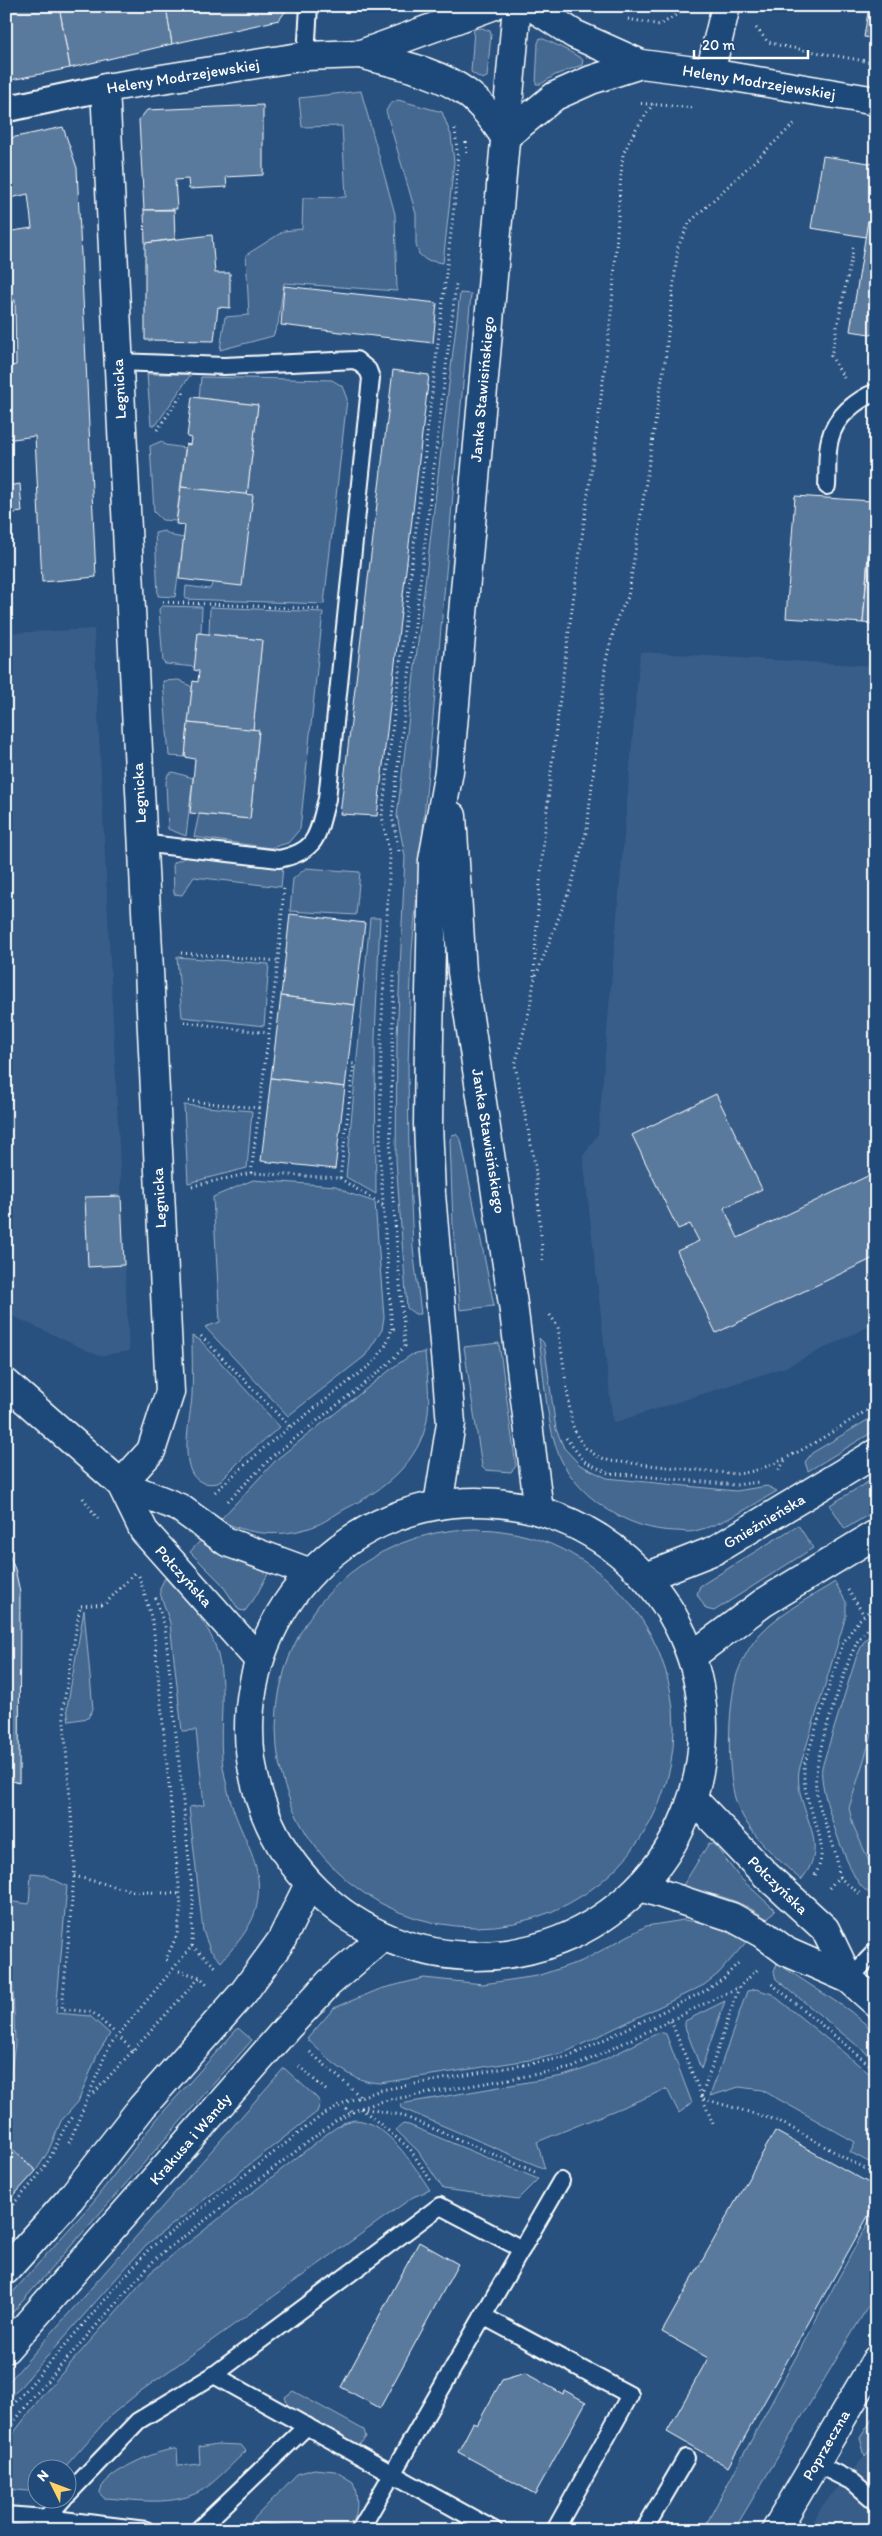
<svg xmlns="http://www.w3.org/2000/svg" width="882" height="2536" font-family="Itim,sans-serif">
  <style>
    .built { fill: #375d88 }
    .green { fill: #446890; stroke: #a2b4c8 }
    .building { fill: #5a7a9d; stroke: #fff }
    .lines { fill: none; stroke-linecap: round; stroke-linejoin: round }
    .service-casing { stroke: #fff; stroke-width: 20 }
    .pedestrian-casing { stroke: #fff; stroke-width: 29 }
    .minor-casing { stroke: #fff; stroke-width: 31 }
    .tertiary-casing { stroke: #fff; stroke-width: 31 }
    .path { stroke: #fff; stroke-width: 3; stroke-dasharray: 1 4; stroke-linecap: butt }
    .service { stroke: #1f4a7a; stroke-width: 16 }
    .pedestrian { stroke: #1f4a7a; stroke-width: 25 }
    .minor { stroke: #1f4a7a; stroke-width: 28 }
    .tertiary { stroke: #1f4a7a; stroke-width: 28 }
    .labels { text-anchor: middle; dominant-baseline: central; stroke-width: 4; stroke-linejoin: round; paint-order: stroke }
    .street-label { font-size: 16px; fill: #fff; stroke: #1f4a7a }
  </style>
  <rect width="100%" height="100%" fill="#28517f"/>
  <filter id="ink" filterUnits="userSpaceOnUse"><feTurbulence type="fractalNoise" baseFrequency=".02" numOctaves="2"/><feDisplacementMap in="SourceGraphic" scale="10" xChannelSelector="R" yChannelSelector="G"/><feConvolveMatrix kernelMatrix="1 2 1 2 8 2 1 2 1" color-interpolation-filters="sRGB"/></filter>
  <g filter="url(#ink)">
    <g class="built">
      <path d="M94,629L129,1351L99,1356L6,1313V633Z"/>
      <path d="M640,652L876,666V1323L786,1367L613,1423L583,1156L598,1134Z"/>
      <path d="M876,1721V1877L853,1825L848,1808Z"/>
      <path d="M876,2443V2530H809L822,2506Z"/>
    </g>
    <g class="green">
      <path d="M482,28L490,31L491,34L487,77L482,79L471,72L474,29Z"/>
      <path d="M540,38C544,38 581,57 583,60L582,65L555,75L541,84H536L538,43Z"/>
      <path d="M361,91L395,214L397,291L284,283L278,324L273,336L220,350L225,317L249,315L246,255L284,231L302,229L303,198L346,197L342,126L302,127L299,98Z"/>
      <path d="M398,100L442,112L451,135L454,162L443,263L426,260L419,254L416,245V214L386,111L390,104Z"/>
      <path d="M460,293L471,294L412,951L408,1065L409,1156L413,1248L421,1314H415L407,1308L396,1160L397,1038L405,856L397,816Z"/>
      <path d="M147,374H191L156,425H151Z"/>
      <path d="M201,377L332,380L342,386L347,399L324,604L185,599L186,586L210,589L247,495L258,405L199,398Z"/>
      <path d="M162,441L165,445L185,448L176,521L162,520L154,512L150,446Z"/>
      <path d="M164,531L173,536L184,538L175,597L158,596L155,533Z"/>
      <path d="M162,606L202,607L201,633H198L195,667L165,664L163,662L159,609Z"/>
      <path d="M210,607L323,612L300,829L288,843L270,848L194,837L199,814L250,819L259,731L253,730L262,640L209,634Z"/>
      <path d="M179,680L192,687L185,757L169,756L163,681Z"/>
      <path d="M173,772L193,778L186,836L168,829L166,782L168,774Z"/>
      <path d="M189,856L283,867L281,887L194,877L182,895L174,894L173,863Z"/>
      <path d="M306,868L360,872L356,915L290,911L293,879Z"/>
      <path d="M370,918H380L375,1038L376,1194L346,1177Z"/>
      <path d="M177,957L269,964L264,1026L182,1017Z"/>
      <path d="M184,1105L252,1111L247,1168L188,1183Z"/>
      <path d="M456,1134L461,1140L494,1306L460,1310L453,1225L450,1140L452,1135Z"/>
      <path d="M253,1180L336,1186L348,1193L375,1202L384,1317L382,1330L365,1356L288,1416L205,1327L220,1322L213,1197Z"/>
      <path d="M192,1336L200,1340L280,1427L246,1455L218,1483C171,1492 191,1419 192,1395C193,1375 192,1356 192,1336Z"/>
      <path d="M539,1338L544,1343L556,1429L564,1448L580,1465L607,1478L736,1491L767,1486L777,1491C751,1506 725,1524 695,1531C689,1533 683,1531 676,1531C628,1531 571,1495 556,1447C545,1412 544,1373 539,1338Z"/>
      <path d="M499,1343L516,1466L511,1472L485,1470L482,1467L464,1347Z"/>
      <path d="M425,1352C427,1380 433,1407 423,1435C408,1472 379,1492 345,1509C334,1515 324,1523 312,1527C281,1538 248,1535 220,1520L277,1459L395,1366L411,1355Z"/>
      <path d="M876,1415V1430L808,1471L805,1462L812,1453Z"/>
      <path d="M876,1477V1510L845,1529L830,1505Z"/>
      <path d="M798,1525L813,1548L714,1611L706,1609L697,1594L700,1586Z"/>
      <circle cx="475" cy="1728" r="199"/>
      <path d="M200,1541L214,1549L271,1568L256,1596L245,1611L239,1610L221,1583L190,1552Z"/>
      <path d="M165,1578C184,1598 205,1618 215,1645C230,1687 215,1734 225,1777C227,1788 230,1800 234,1811C244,1840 262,1865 258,1897C256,1924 237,1943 221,1962L210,1950L203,1931L189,1807L204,1805L196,1730L182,1731L170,1623L160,1593V1588Z"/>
      <path d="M835,1582L846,1602V1616L799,1770C794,1813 834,1841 801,1880C778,1859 752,1838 739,1809C725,1780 728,1705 737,1674C742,1660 750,1645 760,1634C780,1612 810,1598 835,1582Z"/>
      <path d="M84,1610L93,1709L88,1718L69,1721L67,1708Z"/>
      <path d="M876,1627V1721L849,1808L853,1825L876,1877V1897C869,1894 862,1888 858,1882C845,1863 818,1788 822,1767L856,1658L863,1643Z"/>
      <path d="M709,1843L714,1844L739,1877L775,1910L767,1919C742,1901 716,1893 685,1890L682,1887Z"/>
      <path d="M31,1873L42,1874L67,1886L56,2013L90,2016L110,2034L98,2053L78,2102L61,2121L48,2152L36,2171L6,2144V2107L15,2043L13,1987L6,1960V1901L29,1904Z"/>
      <path d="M684,1920L722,1926L748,1940L718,1974L704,1985L566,2052L542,2058L380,2083C349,2082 329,2059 307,2039L334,2008L380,1989L424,1978L483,1984L537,1976L582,1961L646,1926Z"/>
      <path d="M777,1963L850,2011L876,2033V2061L776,1979L774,1972Z"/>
      <path d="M756,1989L772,1994L876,2079V2166L850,2152L855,2142L762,2090L739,2087L710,2096L747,1991Z"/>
      <path d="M725,2001L701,2069L685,2027V2021Z"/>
      <path d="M238,2028L252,2040L6,2320V2300L93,2202L157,2119Z"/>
      <path d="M660,2032L666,2034L692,2103L679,2113L667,2089L537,2142L545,2169L401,2108L400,2104L563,2076L587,2068Z"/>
      <path d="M284,2068L317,2098L320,2103L317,2112L146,2245L6,2403V2385Z"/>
      <path d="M354,2120C386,2120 414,2166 430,2190L413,2197L138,2393L110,2416L64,2468H38L37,2489L27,2491L6,2489V2443L41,2397L151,2272L328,2133L343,2123Z"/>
      <path d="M403,2124L409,2125L538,2179L518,2199L443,2189L418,2151L396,2130Z"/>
      <path d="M876,2208V2293L734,2530H703Z"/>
      <path d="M293,2391L364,2430L366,2437L360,2444L356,2445L288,2406L285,2397Z"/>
      <path d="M876,2413V2443L865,2456L860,2438Z"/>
      <path d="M217,2444L241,2445L246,2451C235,2461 224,2473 212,2483C182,2509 141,2500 104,2498L100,2494C98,2475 160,2448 177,2449L178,2466L200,2464L199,2447Z"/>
      <path d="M314,2469L335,2471L353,2482C358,2494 360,2521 347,2528C340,2532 326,2530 318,2530V2528L252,2523L251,2527H246L297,2474Z"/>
    </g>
    <g class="building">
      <path d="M59,6H166L172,44L70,68Z"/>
      <path d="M59,6L70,68L6,81V7Z"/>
      <path d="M166,6H286L285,12L279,20L172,44Z"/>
      <path d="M869,6H876V39L864,37Z"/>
      <path d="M263,105V175L226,177L227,187L189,189L188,179L175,180L177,209L144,210L139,120L147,110Z"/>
      <path d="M63,127L77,168L96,577L42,582L35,436L6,440V367L16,365L15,300L6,301V232L32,228L28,194L6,199V139Z"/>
      <path d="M823,156L876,164V222L868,221L866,237L811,228Z"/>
      <path d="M144,210H174L175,239L145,243Z"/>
      <path d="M868,221L876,222V335L850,331Z"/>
      <path d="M212,235L215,273H230V308L218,307L214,341L145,340V243Z"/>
      <path d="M284,286L437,303L433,343L281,325Z"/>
      <path d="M393,370L429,375L377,816L340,814Z"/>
      <path d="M192,397L258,405L247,495L181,487L186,444L190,445L191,438L187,437Z"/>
      <path d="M20,484L22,512L6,514V486Z"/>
      <path d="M181,487L253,495L242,586L179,579L185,525L176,524Z"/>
      <path d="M795,496L872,501L863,623L786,618Z"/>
      <path d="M869,551L876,552V624L863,623Z"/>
      <path d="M198,633L262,640L253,730L188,723L193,681L198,682L199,671L194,670Z"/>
      <path d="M188,723L259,730L250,819L190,813L195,759L185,757Z"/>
      <path d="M290,914L365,923L355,1005L281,996Z"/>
      <path d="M281,996L355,1005L345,1087L271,1078Z"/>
      <path d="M271,1078L345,1087L335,1169L261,1161Z"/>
      <path d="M716,1094L762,1189L724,1208L738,1238L876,1172V1257L716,1333L677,1251L699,1241L690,1224L678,1229L632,1135Z"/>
      <path d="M121,1196L124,1265L88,1267L85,1197Z"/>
      <path d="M6,1548L15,1569L20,1592L19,1783L6,1779Z"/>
      <path d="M775,2131L876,2187V2202L728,2467L667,2432L708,2358L662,2332Z"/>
      <path d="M10,2147L36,2171L6,2204V2151Z"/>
      <path d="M419,2242L458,2264L380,2408L341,2387Z"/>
      <path d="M525,2373L563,2394L564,2390L586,2402L535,2494L458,2452L473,2423L477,2425L502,2380Z"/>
      <path d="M251,2523L318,2528V2530H251Z"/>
    </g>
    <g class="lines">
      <g class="service-casing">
        <g id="service">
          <path d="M306,56L309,6"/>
          <path d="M118,362L224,366L356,360L368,370L371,378L327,799C317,834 319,851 279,859L141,843"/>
          <path d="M827,486C828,471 826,453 830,439C835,417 856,400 876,392"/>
          <path d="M849,1979L876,1951"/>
          <path d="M483,2316L561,2181"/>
          <path d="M214,2375L440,2206L522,2249"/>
          <path d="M815,2463L853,2482L876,2502"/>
          <path d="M68,2494L138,2421L214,2375L494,2530"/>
          <path d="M6,2515L46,2518L64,2498"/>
          <path d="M46,2518L146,2530"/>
          <path d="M198,2530L307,2426"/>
          <path d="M360,2530L483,2316L630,2395L555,2530"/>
          <path d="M644,2530L686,2458"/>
        </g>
      </g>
      <g class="pedestrian-casing">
        <path id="pedestrian" d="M6,109L105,88"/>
      </g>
      <g class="minor-casing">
        <g id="minor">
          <path d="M531,6L574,34L641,64L710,73L876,101"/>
          <path d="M361,54C396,64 437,71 467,93C483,105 494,121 505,137L555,96L591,80L641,64"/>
          <path d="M710,73L726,6"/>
          <path d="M121,1484L151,1451L170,1392L105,88L306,56L361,54L492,6"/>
          <path d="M776,2530L876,2360"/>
        </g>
      </g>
      <g class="tertiary-casing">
        <g id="tertiary">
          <path d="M452,816L462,972L513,1304L539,1511"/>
          <path d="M6,1383L121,1484L180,1508L227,1542L311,1573"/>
          <path d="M121,1484L144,1531L259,1660"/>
          <circle cx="476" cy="1729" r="227"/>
          <path d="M438,1505L451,1423L431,1194L428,1124L429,1037L433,860L449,771L517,6"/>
          <path d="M646,1577L715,1550L876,1453"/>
          <path d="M692,1656L763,1603L876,1534"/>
          <path d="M693,1799L766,1875L825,1929L849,1979"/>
          <path d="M641,1887L732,1917L763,1934L787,1952L849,1979L876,2003"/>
          <path d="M6,2270L70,2199L142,2107L244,1992L281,1941L309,1884"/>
          <path d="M6,2349L286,2029L329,1983L383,1937"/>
        </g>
      </g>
      <g class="path">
        <path d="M628,19L660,25L691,6"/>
        <path d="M756,28L768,42L782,46L876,63"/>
        <path d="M636,103L695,108"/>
        <path d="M466,142L467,156"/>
        <path d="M844,378L831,356L854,245"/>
        <path d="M157,430L184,392"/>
        <path d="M163,602L319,609"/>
        <path d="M399,851L392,816L456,284"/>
        <path d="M181,953L278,961"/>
        <path d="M534,976C544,760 584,547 609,332C616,273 617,213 623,154L636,129L653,104"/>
        <path d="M184,1022L268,1033"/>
        <path d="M188,1101L259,1108"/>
        <path d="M251,1173L278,961L284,886"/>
        <path d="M340,1178C354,1189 369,1195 383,1206"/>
        <path d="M192,1186L251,1173L340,1178L354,1064L348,1063"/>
        <path d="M543,1260L535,1164L515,1065L530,1008L534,981L571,886L587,829L606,660L617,618L628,597L665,360L678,247L689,223L796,122"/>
        <path d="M550,1315L558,1327L572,1424L578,1438L586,1448L597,1456L610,1461L736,1474C778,1471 838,1427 876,1405"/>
        <path d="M392,1329L380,1160L381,1038L390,857L382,816L454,207L458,162L455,128"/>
        <path d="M201,1336L290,1427"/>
        <path d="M566,1438L584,1461L608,1473L736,1485L759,1482"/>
        <path d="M779,1470L786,1459"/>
        <path d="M215,1492L266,1446L373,1363L386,1345L392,1329L397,1328"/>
        <path d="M83,1498L98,1519"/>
        <path d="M228,1501L274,1455L385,1367L405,1346L390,1161L394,972"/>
        <path d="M139,1576L153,1623L181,1907L177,1935L166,1959L170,1963"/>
        <path d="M848,1590L864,1615"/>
        <path d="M815,1875C836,1839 797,1804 805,1763L843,1643L859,1620L876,1605"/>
        <path d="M74,1876L133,1891L180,1894"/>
        <path d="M839,1877L860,1894"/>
        <path d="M829,1888L839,1877C838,1845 820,1819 816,1789C812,1759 840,1688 850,1657L858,1640L876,1620"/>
        <path d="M192,1946L218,1969"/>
        <path d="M757,1970L739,1987L701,2098L779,2121L876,2175"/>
        <path d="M179,1971L200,1977L207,1984"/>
        <path d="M772,1984L876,2070"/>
        <path d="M671,2021L713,2124"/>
        <path d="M113,2031L92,2012L62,2009L75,1866L63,1708L80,1606L105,1604L136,1571"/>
        <path d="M121,2039L133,2050"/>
        <path d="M310,2052L360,2096"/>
        <path d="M299,2066L328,2092"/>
        <path d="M94,2093L200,1977"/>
        <path d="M361,2108L401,2115L535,2172"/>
        <path d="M361,2108L410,2149L431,2181"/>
        <path d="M346,2109L351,2112"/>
        <path d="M69,2143L109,2046L192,1946L193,1899L165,1627L155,1596"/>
        <path d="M6,2212C21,2195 37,2180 48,2161C57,2146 61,2130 73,2117"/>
        <path d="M6,2413L149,2249L321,2116L351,2100L381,2090L568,2057L707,1990L723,1979L740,1961"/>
        <path d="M6,2432L34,2396L157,2257L337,2120L361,2108L383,2101L572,2068L739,1987"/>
      </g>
      <use href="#service" class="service"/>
      <use href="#pedestrian" class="pedestrian"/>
      <use href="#minor" class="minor"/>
      <use href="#tertiary" class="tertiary"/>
    </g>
  </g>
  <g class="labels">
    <g class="street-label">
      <text transform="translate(183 76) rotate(-9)">Heleny Modrzejewskiej</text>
      <text transform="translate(759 82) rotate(9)">Heleny Modrzejewskiej</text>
      <text transform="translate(119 389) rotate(-93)">Legnicka</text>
      <text transform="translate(482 389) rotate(-85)">Janka Stawisińskiego</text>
      <text transform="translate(139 793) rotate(-93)">Legnicka</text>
      <text transform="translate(489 1141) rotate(81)">Janka Stawisińskiego</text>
      <text transform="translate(159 1198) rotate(-93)">Legnicka</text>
      <text transform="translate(764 1521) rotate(-31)">Gnieźnieńska</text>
      <text transform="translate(184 1576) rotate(48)">Połczyńska</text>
      <text transform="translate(778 1885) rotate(44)">Połczyńska</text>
      <text transform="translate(190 2139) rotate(-49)">Krakusa i Wandy</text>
      <text transform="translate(826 2445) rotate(-60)">Poprzeczna</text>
    </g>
  </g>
  <rect width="882" height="2536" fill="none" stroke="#1f4a7a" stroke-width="25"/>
  <rect x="12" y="12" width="857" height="2511" fill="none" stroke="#fff" stroke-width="2" filter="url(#ink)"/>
  <g transform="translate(52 2484) rotate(312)"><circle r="24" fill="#1f4a7a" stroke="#7992af"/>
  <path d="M0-4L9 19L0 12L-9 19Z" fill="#ffd166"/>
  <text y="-8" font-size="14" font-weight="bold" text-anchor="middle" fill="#ffffff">N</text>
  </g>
  <path d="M694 50v8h114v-8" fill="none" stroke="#ffffff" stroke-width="2.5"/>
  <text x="702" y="50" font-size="15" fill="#ffffff" stroke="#1f4a7a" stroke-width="4" paint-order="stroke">20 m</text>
</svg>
